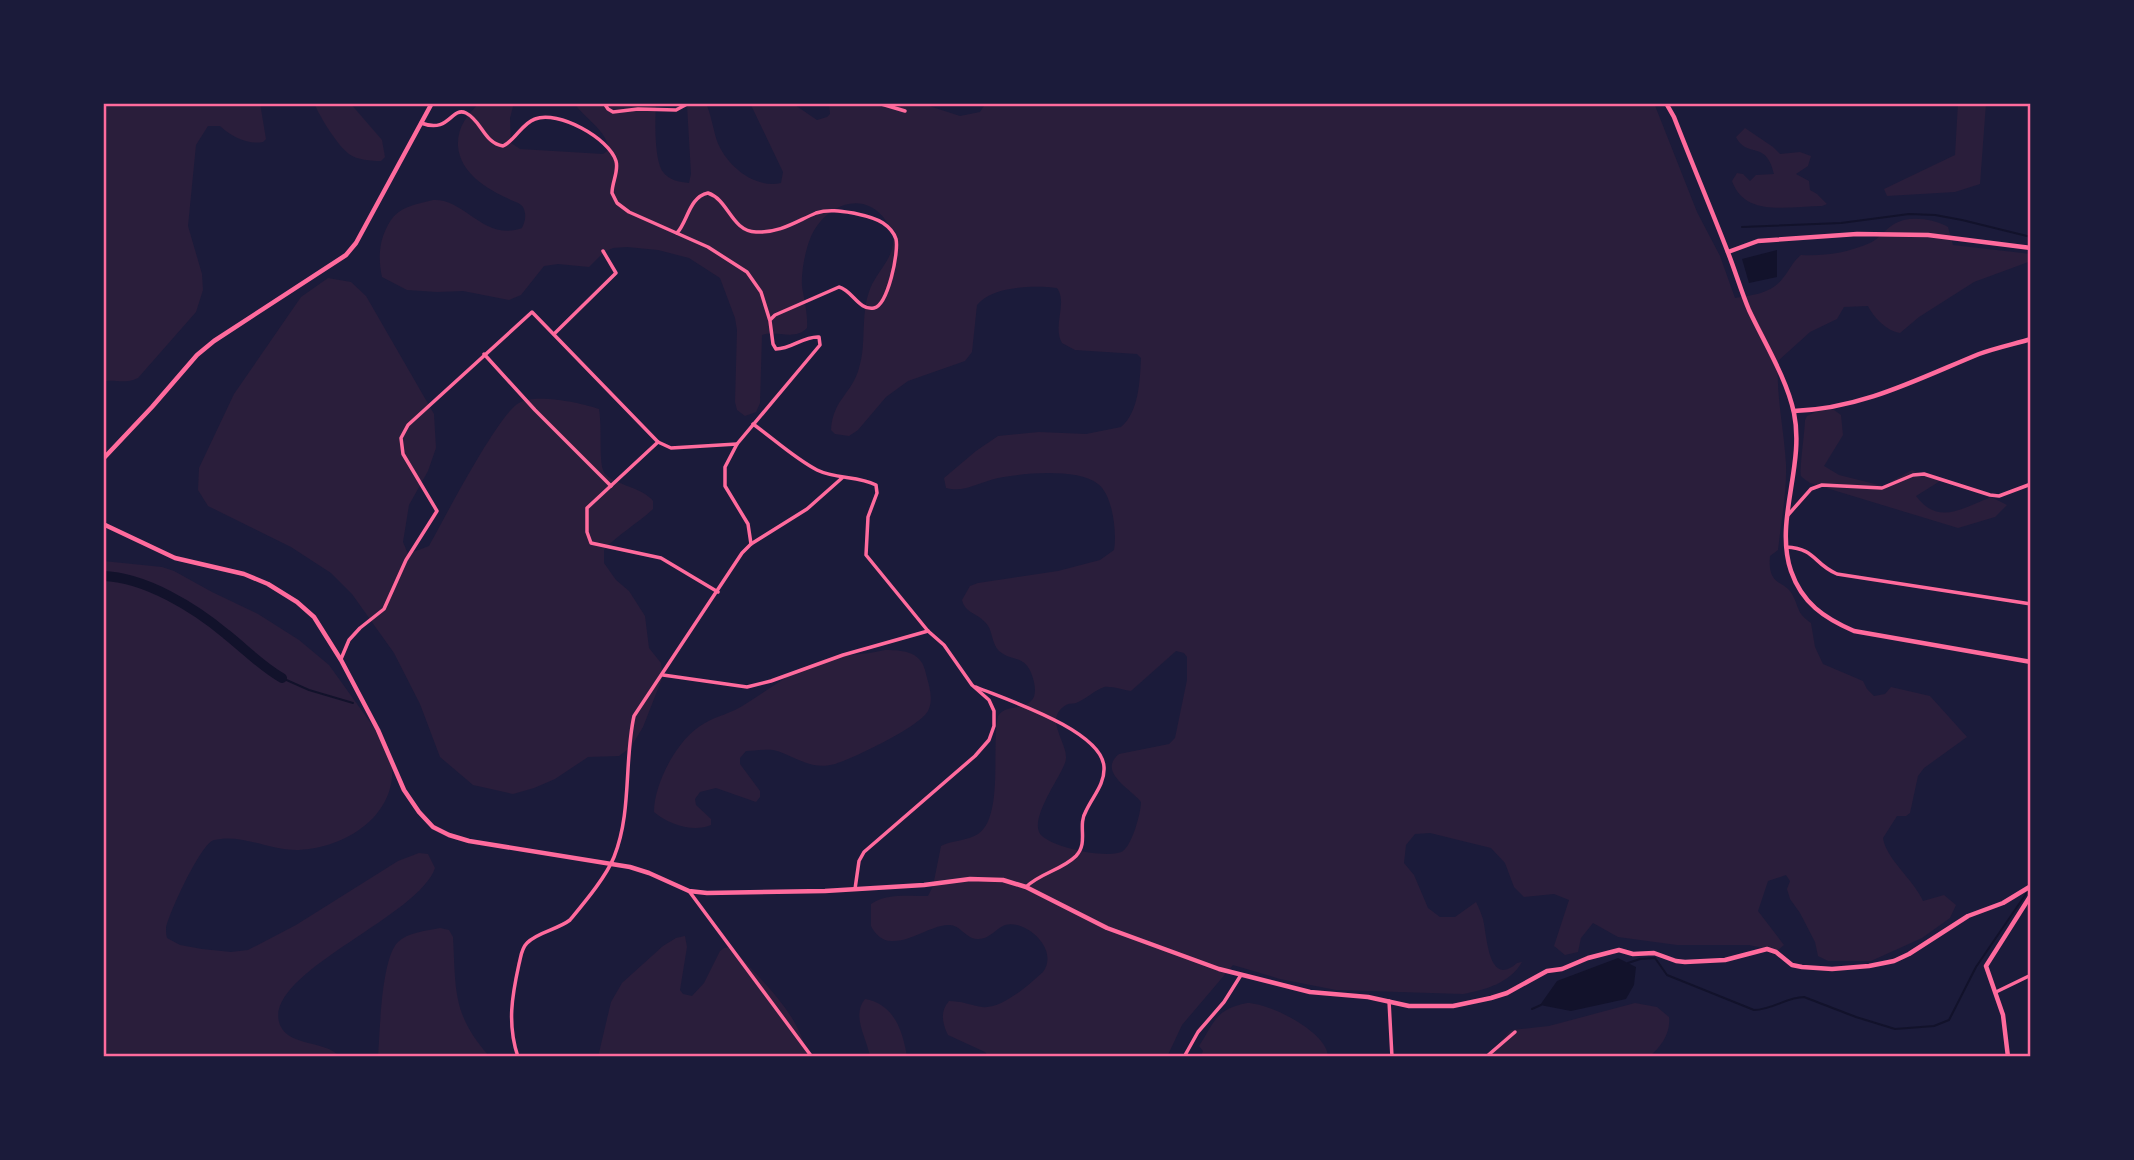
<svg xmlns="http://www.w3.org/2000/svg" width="2134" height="1160" font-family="'Work Sans',sans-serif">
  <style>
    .green { fill: #2a1e3b; fill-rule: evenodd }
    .water { fill: #12122b }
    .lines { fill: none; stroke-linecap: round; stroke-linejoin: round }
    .stream { stroke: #12122b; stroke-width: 2 }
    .river { stroke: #12122b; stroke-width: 10 }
    .minor { stroke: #ff6b9d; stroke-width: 3.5 }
    .tertiary { stroke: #ff6b9d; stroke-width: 4.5 }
    .secondary { stroke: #ff6b9d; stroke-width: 4.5 }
    .neatline { fill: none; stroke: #ff6b9d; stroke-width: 2.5 }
  </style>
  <rect width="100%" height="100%" fill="#1b1b3a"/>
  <g class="green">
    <path d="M103,103H260L266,139L263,142C247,145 231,136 220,126H208L196,145L188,226L202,274L203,290L196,312L138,378C123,385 113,378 103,382Z"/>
    <path d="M314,103H350L382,140L385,157L381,161C371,161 357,160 349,154C337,145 320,117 314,103Z"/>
    <path d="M480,103H514L510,118L511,143L520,149L603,154L609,150C606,129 586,120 574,103H656C655,119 654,160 663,172C669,180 679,182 689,183L691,174L687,105L688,103H706C711,115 713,128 717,141C726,165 754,189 781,183L783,172L750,103H792L817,120L827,117L830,114L829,103H920L960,116L980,112L986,103H1654L1697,212L1720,256L1735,298C1753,295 1771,294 1783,278C1790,270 1792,262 1801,255C1825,256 1847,253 1870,243C1880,238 1886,228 1896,223C1909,215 1935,219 1948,227L1953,245L2031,254V261L1974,282L1919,317L1900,333C1887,331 1874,318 1868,306L1844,307L1837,319L1810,332L1778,361C1776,396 1784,429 1786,464C1787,492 1781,522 1778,550L1770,556C1767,588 1785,579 1793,596C1800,610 1797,613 1811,623L1815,647L1823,664L1863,681L1867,689L1874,696L1885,694L1891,687L1930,696L1967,737L1924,768L1918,776L1910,813L1906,816H1897L1883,838C1886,859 1914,880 1923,901L1944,895L1956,905L1950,918L1922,938L1871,961H1828L1818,956L1815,942L1800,913L1790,899L1787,889L1790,881L1786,875L1768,881L1758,911L1784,945L1777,951L1749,945H1677L1618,937L1593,923L1581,938L1578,952L1565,955L1554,946L1569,900L1554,894L1524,897L1514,887L1505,863L1491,848L1430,833L1415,834L1406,845L1404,863L1414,875L1428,908L1440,917H1455L1476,902C1479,908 1481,913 1483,919C1487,935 1488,989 1517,963L1522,962C1510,983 1485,990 1463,994L1336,990L1280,979L1233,965L1182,1025L1167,1057H989L985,1052L948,1035C942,1023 940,1011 949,1001C961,1001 970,1005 982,1007C1001,1010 1030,984 1043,972C1060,949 1025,919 1005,925C995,929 989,940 977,939C965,938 960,924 948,925C929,926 911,942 891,941C882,941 875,934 871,926V904C886,893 909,896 928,896L933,886L941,846C953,840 967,841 978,834C1004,817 991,745 998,716C1006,704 1022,711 1031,701C1040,694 1032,667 1023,662C1015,657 1007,658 999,651C991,643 993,629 985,622C977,613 965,613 962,600L970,586L978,583L1058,571L1100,560L1114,550C1117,533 1113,495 1098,484C1078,468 1022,473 998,478C979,482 965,493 946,488L944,478L976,451L998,436L1039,432L1086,434L1121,427C1139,412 1140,380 1141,358L1137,354L1075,350L1062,343C1052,326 1068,303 1057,288C1034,285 992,286 977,305L972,352L965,361L908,381L886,397L858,430L849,436L835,434L831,430C833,399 852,394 859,368C867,343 860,315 870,289C877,271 895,258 893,237C892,229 888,224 884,218C860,188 822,208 810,239C805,252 801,272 802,286C804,300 808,313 807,328C795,341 777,330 762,335L760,403L756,412L745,416L737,410L735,402L737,330L735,318L720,278L689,258L658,250L627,247L613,248L604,252L589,267L558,264L544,266L521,295L509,300L463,291L437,292L407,290L382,277C378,259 379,241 388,225C395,212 403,208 417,204C422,203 428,201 433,200C465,198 484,242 522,228C525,222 527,215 523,207C519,202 514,202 509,199C487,189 460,173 458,146C457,128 467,114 480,103ZM1176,651L1184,653L1187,657V680L1175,738L1169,744L1119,754C1097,772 1131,789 1141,802C1141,813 1132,845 1123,851C1110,860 1045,847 1039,832C1032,815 1059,779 1065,763C1072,746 1041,720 1066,705C1069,703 1073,704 1076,703C1086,699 1095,690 1104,687C1112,686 1123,690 1131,691Z"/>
    <path d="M1958,103H1986L1980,184L1955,192L1887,196L1884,189L1955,155Z"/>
    <path d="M1745,128L1773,147L1780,154L1800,152L1811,156L1808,166L1796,174L1809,181L1810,190L1817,194L1827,204L1822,206C1789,206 1745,218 1732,181L1737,173L1743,174L1750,181L1756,175L1774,174C1766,139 1747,159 1736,137Z"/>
    <path d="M328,278L351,282L366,296L434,414L436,448L428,471L409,505L403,542L408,554L429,546C444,519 498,414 519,403C535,393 582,403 599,409C602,426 599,458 603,470C607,484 642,486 653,501V509C637,524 618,534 604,550V563L616,580L629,591L645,616L649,648L661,663L663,676L643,727L631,747L619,756L588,757L555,779L534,788L513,794L473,785L440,757L420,704L394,653L352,594L331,573L291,547L208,506L198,490L199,468L234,394L301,297Z"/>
    <path d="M1820,410H1834L1841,415L1843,435L1824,466L1839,475L1883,486L1912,470L1940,481L1916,496C1938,526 1963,508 1991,497L2007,505L1995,517L1958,528L1810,483C1808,481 1803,479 1801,476C1799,473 1805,429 1805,420L1807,416Z"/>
    <path d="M103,561L162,567L174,571L212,592L258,614L299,640L329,665L388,747C408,806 354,847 299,850C271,851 241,833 214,840C201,843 169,913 166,928C166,931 166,935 167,938L180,945L202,949L231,952L248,950L296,925L398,861L419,853L428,854L435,868C418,918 260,974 280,1025C289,1047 326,1040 340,1057H103Z"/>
    <path d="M885,650C905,650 922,652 926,674C929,686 934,699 928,711C919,727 854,758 835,764C809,771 795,755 773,750C765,749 754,751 746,751L740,758V764L760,791V797L756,802L716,788L700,792L695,799L696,805L711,819V825C693,833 668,824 654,812C654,783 678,737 705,723C717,716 732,713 744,705C768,690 789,673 817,662C839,653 863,656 885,650Z"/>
    <path d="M440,928L449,930L453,937C456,990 452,1015 490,1057H378C380,1032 381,959 398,942C408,932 427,931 440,928Z"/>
    <path d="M685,936L687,947L680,990L683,994L692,996L704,983L720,951L724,948L732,947C762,983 797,1009 808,1057H598L611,1002L622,983L663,946L676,938Z"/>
    <path d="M865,999C894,1004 903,1031 907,1057H870C867,1038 851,1016 865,999Z"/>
    <path d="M1247,1003C1269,1003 1328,1032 1328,1057H1200L1203,1051L1199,1046C1215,1021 1216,1009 1247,1003Z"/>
    <path d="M1635,1003L1657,1007L1669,1017C1671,1033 1661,1047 1649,1057H1492L1494,1049L1511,1030L1549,1026Z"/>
  </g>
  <g class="water">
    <path d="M1777,250V277L1749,283L1742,259Z"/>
    <path d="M1618,958L1636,967L1634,985L1626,999L1571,1011L1540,1005L1557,981Z"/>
  </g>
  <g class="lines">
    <g class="stream">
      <path d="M1742,227L1841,223L1909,214L1935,215L1962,220L2031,237"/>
      <path d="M282,678L309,690L353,703"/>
      <path d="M1628,963L1640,959L1655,958L1667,975L1754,1010C1772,1010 1787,997 1804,997L1856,1017L1895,1029L1934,1026L1949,1020L1976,967L2030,888"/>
      <path d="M1532,1009L1541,1005"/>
    </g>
    <path class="river" d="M103,576C145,577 195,608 226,634C245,649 261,666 282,678"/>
    <g class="minor">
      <path d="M604,103L608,109L613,112L638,109L676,110L689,103"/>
      <path d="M878,103L905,111"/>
      <path d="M421,123C450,134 451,106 466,113C482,121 484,143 503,146C516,140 521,124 535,119C558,110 609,138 616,161C619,171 612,182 612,193L617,203L629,212L708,247L747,272L761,292L770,321L773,344L776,349C792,349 803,336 819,337L820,345L737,444L725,467V486L748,524L751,544"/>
      <path d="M677,233C688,221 689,197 708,193C729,200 731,231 756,232C780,233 795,222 816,213C828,209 841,211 853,213C862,215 874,217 883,223C889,227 894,233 896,239C899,252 888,305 874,308C859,311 852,290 839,287L775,315L771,319"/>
      <path d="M554,334L616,273L603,251"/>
      <path d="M484,354L535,410L611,486"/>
      <path d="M753,424C774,439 794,458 817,470C835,479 859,476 876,485L877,493L868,517L866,555L928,631L944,645L972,685L989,700L994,711V726L989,740L975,756L864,852L859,861L855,889"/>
      <path d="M658,442L587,508V532L591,543L661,558L718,592"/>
      <path d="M1788,515L1811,489L1822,485L1882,488L1913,475L1924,474L1990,495L1999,496L2031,484"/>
      <path d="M1786,547C1817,549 1812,563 1837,574L2031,604"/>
      <path d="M341,659L349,640L360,628L384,609L406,560L437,511L403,454L401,438L408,425L532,312L658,442L671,448L737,444"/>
      <path d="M663,675L747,687L771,681L843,655L928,631"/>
      <path d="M976,687C1004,699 1102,730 1104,767C1105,784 1093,796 1086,811C1077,826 1089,842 1076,856C1062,870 1040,873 1026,887"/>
      <path d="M689,891L812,1057"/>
      <path d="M1996,992L2031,975"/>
      <path d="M1389,1001L1392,1057"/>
      <path d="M518,1057C507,1024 512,996 519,964C521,957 521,949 527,943C537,932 557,930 570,920C584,903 606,877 614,857C632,812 624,761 634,716L742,553L751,544L807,509L842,478"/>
      <path d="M1184,1057L1198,1032L1224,1002L1241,975"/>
      <path d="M1486,1057L1515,1032"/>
    </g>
    <g class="tertiary">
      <path d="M1666,103L1674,117C1691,161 1710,206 1727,250C1735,270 1741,291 1749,310C1764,342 1787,379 1794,413C1805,466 1774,521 1791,571C1802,603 1824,618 1854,631L2031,662"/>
      <path d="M1728,252L1758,241L1857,234L1928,235L2031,248"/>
      <path d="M1794,411C1861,409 1918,379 1979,354C1995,348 2014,344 2031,339"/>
      <path d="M103,524L175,558L244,574L268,584L297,602L314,617L341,660L378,730L404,790L419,812L433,827L449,835L469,841L630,867L649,873L689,891L707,893L825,891L924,885L970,879L1003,880L1026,887L1107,928L1219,969L1310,992L1368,997L1409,1006H1453L1491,998L1507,993L1547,971L1562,969L1588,958L1619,950L1633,954L1654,953L1676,961L1685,962L1725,960L1767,949L1776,952L1792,965L1802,967L1832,969L1869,966L1894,961L1909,954L1968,916L2003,903L2031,886"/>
      <path d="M2008,1057L2003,1015L1986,966L2031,895"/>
    </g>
    <path class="secondary" d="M103,459L152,407L197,355L214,341L346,255L356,243L432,103"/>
  </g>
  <rect width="2134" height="1160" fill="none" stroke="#1b1b3a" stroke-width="210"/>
  <rect x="105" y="105" width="1924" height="950" class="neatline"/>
</svg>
